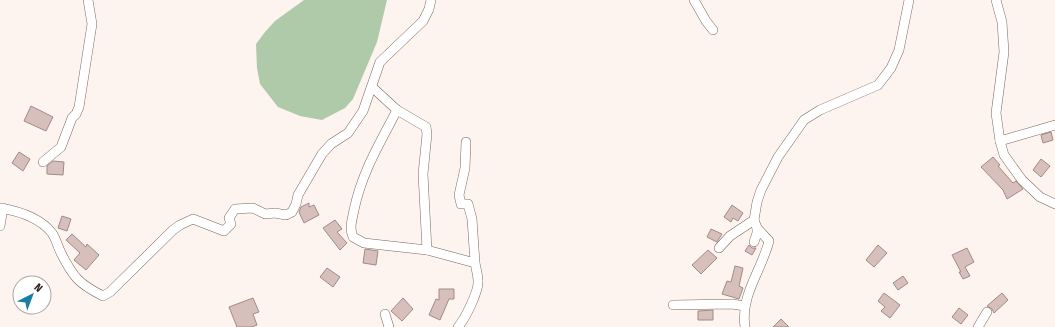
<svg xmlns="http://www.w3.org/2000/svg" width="1055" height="327" font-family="'Fira Sans Condensed',sans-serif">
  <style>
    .forest { fill: #afcaa8 }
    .building { fill: #d7c0bb; stroke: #a18a86 }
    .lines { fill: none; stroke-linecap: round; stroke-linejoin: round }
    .minor-casing { stroke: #7a675e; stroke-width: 10 }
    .minor { stroke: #fff; stroke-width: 9 }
  </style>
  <rect width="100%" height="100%" fill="#fdf4ef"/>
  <path class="forest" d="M304,0H387L377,42L353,99L345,108L322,120L300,116L278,107L260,84L257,68L256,44L265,32L275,21Z"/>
  <g class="building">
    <path d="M31,106L53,117L46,131L24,121Z"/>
    <path d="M1051,132L1053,140L1043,143L1041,135Z"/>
    <path d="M19,152L30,159L23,171L12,163Z"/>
    <path d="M993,157L1000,165L998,166L1013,183L1016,181L1023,189L1007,199L1003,190L981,167Z"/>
    <path d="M1041,159L1050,166L1041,177L1033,170Z"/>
    <path d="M53,161L64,162L63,175L47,174V166Z"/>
    <path d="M309,203V207L314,205L319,215L304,223L299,212L301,207Z"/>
    <path d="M732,205L743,213L738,221L733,218L731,222L724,217Z"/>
    <path d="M62,216L71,219L67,231L58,228Z"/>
    <path d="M335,220L342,229L337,232L347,243L340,250L323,228Z"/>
    <path d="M711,229L722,234L717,242L707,237Z"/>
    <path d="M72,234L86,247L87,244L99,255L86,270L74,260L80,253L66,240Z"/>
    <path d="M749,245L752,248H756L752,255L745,251Z"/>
    <path d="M878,245L887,253L874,267L866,260Z"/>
    <path d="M967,248L974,262L965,267L970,276L963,279L959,272H961L952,255Z"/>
    <path d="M365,249L378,251L376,265L363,263Z"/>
    <path d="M708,250L717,258L701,274L692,265Z"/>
    <path d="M735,266L743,268L739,286L743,288L739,299L722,294L727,281L731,282Z"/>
    <path d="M327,268L340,277L333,287L320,277Z"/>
    <path d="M903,276L908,283L898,290L893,283Z"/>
    <path d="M439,289H454V299H449L440,320L429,315L436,299L439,300Z"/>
    <path d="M884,293L900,305L890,318L881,311L885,307L878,301Z"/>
    <path d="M1002,293L1008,300L994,313L992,309L987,306Z"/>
    <path d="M253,298L259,312L253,314L257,325L252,327H237L229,307Z"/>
    <path d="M403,298L413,309L402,321L391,311Z"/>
    <path d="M959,308L968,315L961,324L952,317Z"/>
    <path d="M713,310V320H698V311Z"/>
    <path d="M781,319L789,327H773Z"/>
  </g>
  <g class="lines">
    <g class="minor-casing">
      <g id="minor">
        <path d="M694,0L706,21L713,30"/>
        <path d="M996,0L1002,22L1004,52L996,113L1000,141L1004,155L1022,180L1040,197L1055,204"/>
        <path d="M372,87L397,110L426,127L427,134L423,174L427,250"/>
        <path d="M397,110C379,145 362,172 354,210C352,221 349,227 353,237L364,243L427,250L475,263C476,269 478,275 478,281C479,291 465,319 458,327"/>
        <path d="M1000,141L1055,125"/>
        <path d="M466,142L465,168L459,195L461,204H468L472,219L475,263"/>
        <path d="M43,162L61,147L72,118L76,114L79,107L92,24L88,0"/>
        <path d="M0,208C18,211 40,218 52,233C56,239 58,247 61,253C73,277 79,284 103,296L110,292L173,230L180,225L193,219L224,231L231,224L229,218L235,209L253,208L265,214L275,213L286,215L292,212L296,204L298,195L322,154L331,144L348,133L363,111L380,62L423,21L429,9L431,0"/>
        <path d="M0,226L3,208"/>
        <path d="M754,242L757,233V228"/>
        <path d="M719,248L730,236L754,220"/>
        <path d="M673,305L732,304L745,306"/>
        <path d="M385,314L389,327"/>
        <path d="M745,327C740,295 762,270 769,241L757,228L754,220L757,202L761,190L778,157L804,120L820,110L878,85L891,68L899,50L909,0"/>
        <path d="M978,327L987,312"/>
      </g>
    </g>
    <use href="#minor" class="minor"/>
  </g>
  <g transform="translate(32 295) rotate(42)"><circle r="19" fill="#ffffff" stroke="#aaa7a5"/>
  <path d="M0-3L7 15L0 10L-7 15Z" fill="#197da8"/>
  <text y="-6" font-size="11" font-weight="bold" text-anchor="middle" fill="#2b231f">N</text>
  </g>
</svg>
